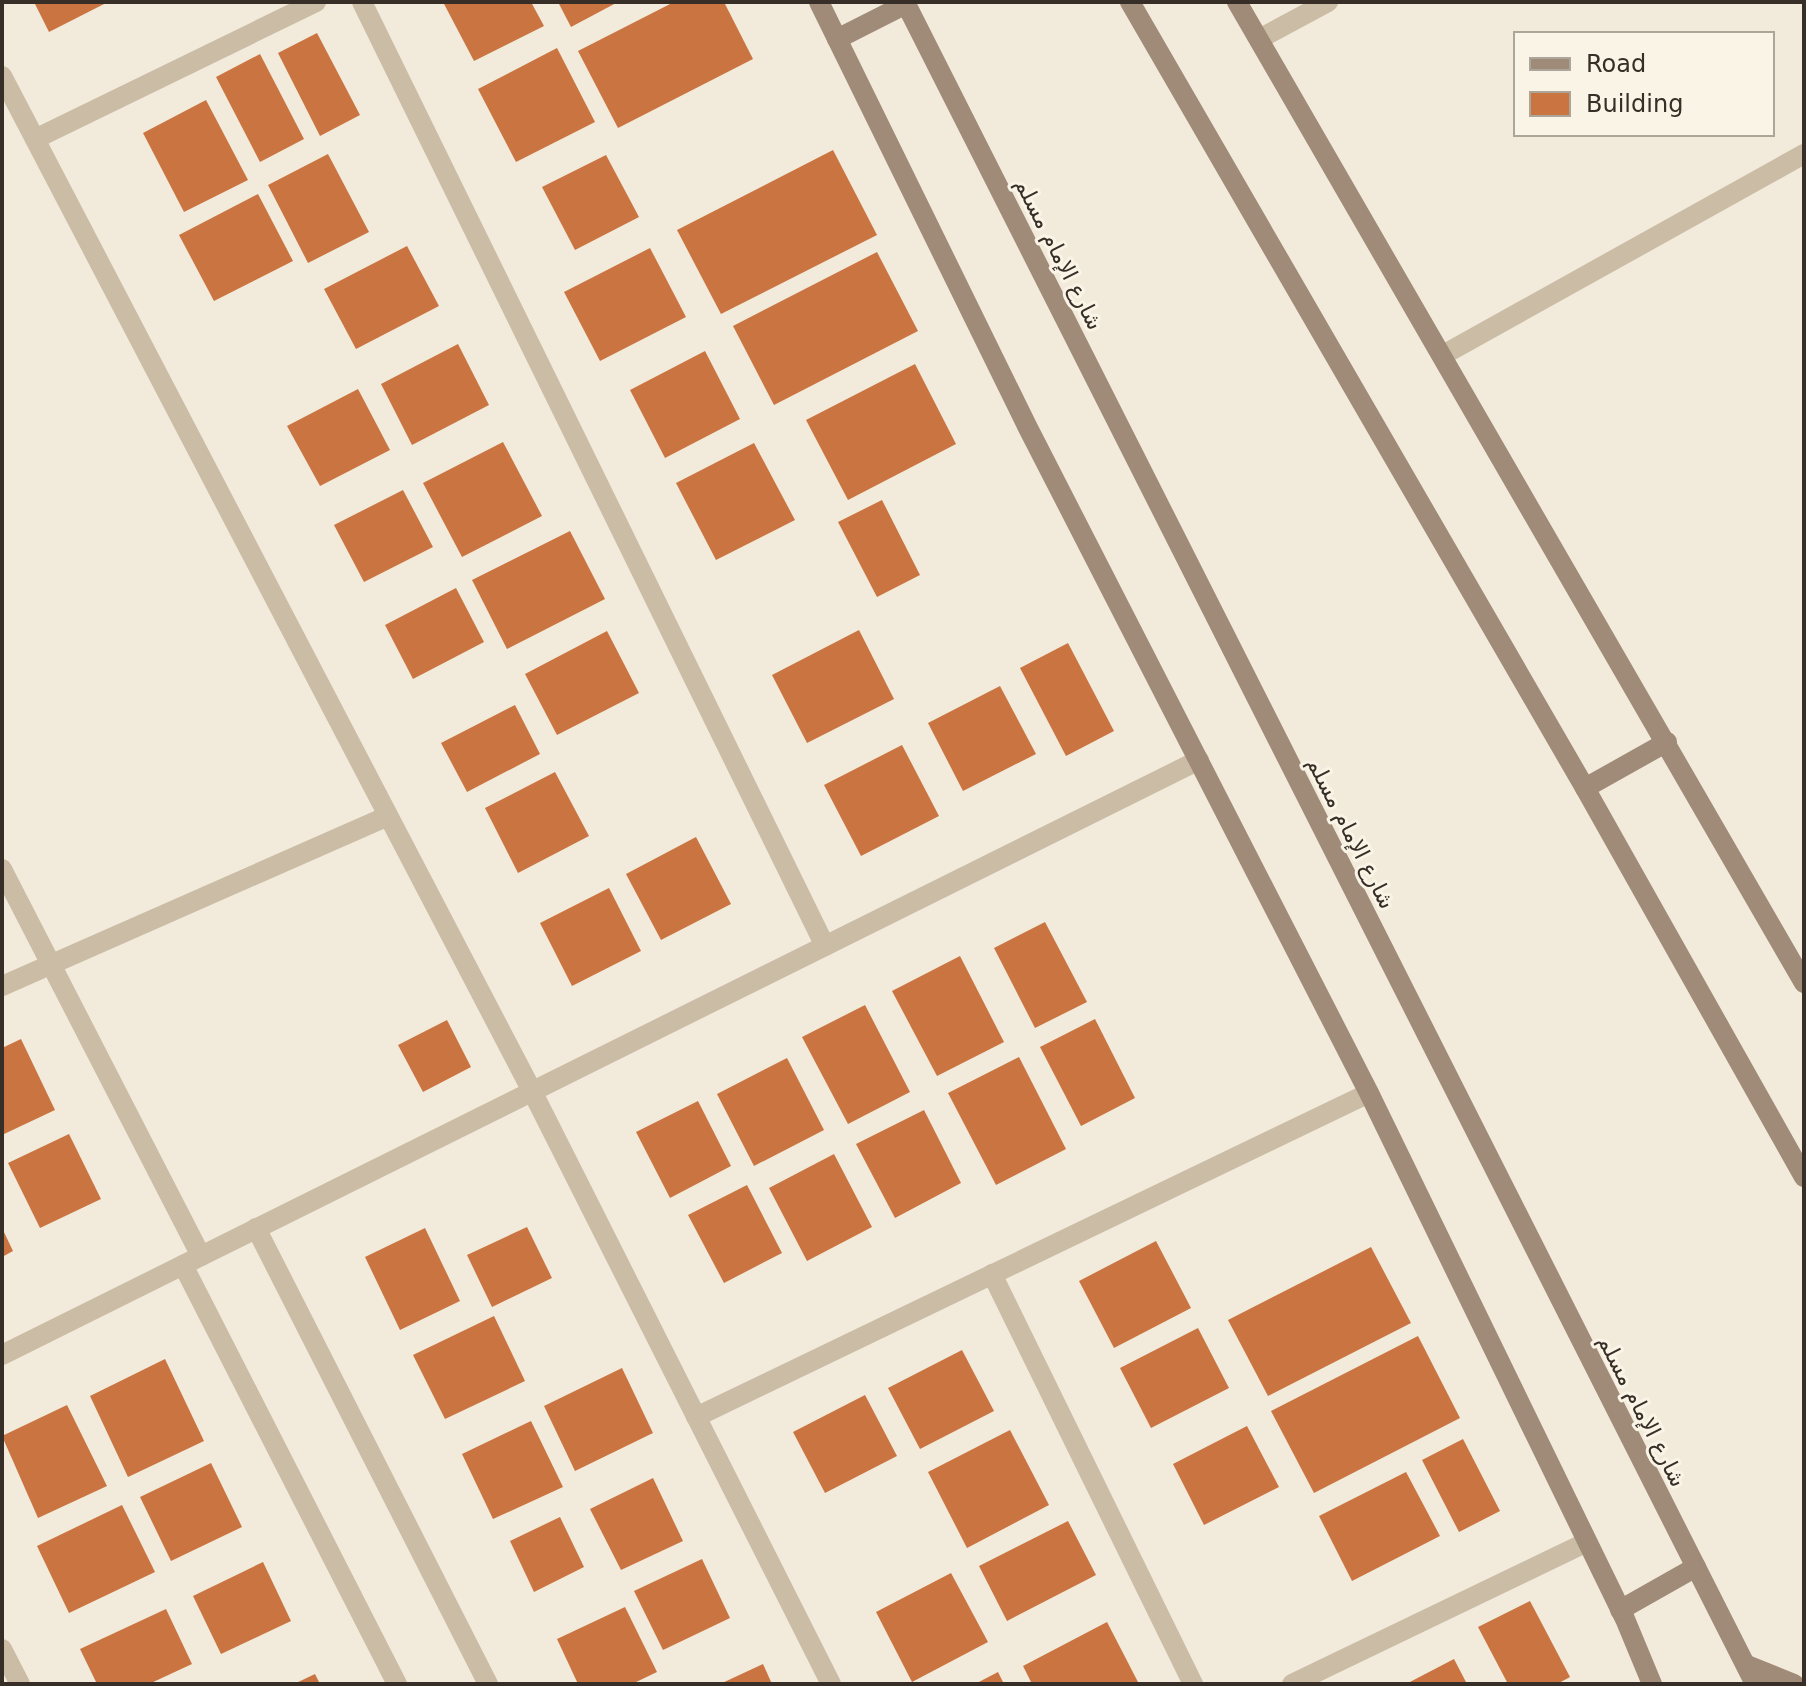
<svg xmlns="http://www.w3.org/2000/svg" width="1806" height="1686" font-family="'DejaVu Sans',Cairo,sans-serif">
  <style>
    .building { fill: #ca7541 }
    .lines { fill: none; stroke-linecap: round; stroke-linejoin: round }
    .street { stroke: #cbbca6; stroke-width: 20 }
    .secondary { stroke: #9f8b77; stroke-width: 20 }
    .labels { text-anchor: middle; dominant-baseline: central; stroke-width: 6; stroke-linejoin: round; paint-order: stroke }
    .street-label { font-size: 22px; fill: #372e27; stroke: #faf4e7 }
  </style>
  <rect width="100%" height="100%" fill="#f2eada"/>
  <g class="building">
    <path d="M34,2H108L49,32Z"/>
    <path d="M443,2H531L544,26L474,61Z"/>
    <path d="M558,2H618L571,27Z"/>
    <path d="M674,2H724L753,59L618,128L578,51Z"/>
    <path d="M317,33L360,115L320,136L278,53Z"/>
    <path d="M557,48L595,122L516,162L478,89Z"/>
    <path d="M260,54L304,139L260,162L216,77Z"/>
    <path d="M206,100L248,180L184,212L143,133Z"/>
    <path d="M833,150L877,235L721,314L677,230Z"/>
    <path d="M328,154L369,232L308,263L268,185Z"/>
    <path d="M606,155L639,217L575,250L542,187Z"/>
    <path d="M258,194L293,261L214,301L179,235Z"/>
    <path d="M407,246L439,306L356,349L324,289Z"/>
    <path d="M650,248L686,317L600,361L564,292Z"/>
    <path d="M877,252L918,331L774,405L733,326Z"/>
    <path d="M458,344L489,405L412,445L381,384Z"/>
    <path d="M705,351L740,419L665,458L630,390Z"/>
    <path d="M915,364L956,444L848,500L806,420Z"/>
    <path d="M358,389L390,450L320,486L287,426Z"/>
    <path d="M503,442L542,516L462,557L423,483Z"/>
    <path d="M754,443L795,520L716,560L676,483Z"/>
    <path d="M403,490L433,547L364,582L334,525Z"/>
    <path d="M882,500L920,575L877,597L838,522Z"/>
    <path d="M570,531L605,599L507,649L472,580Z"/>
    <path d="M456,588L484,642L413,679L385,625Z"/>
    <path d="M859,630L894,699L807,743L772,675Z"/>
    <path d="M607,631L639,693L557,735L525,674Z"/>
    <path d="M1068,643L1114,731L1066,756L1020,668Z"/>
    <path d="M1000,686L1036,754L963,791L928,723Z"/>
    <path d="M515,705L540,754L467,792L441,743Z"/>
    <path d="M902,745L939,816L861,856L824,785Z"/>
    <path d="M555,772L589,836L518,873L485,808Z"/>
    <path d="M696,837L731,904L661,940L626,874Z"/>
    <path d="M609,888L641,951L572,986L540,923Z"/>
    <path d="M1045,922L1087,1002L1035,1028L994,948Z"/>
    <path d="M960,956L1004,1042L937,1076L892,991Z"/>
    <path d="M865,1005L910,1092L848,1124L802,1037Z"/>
    <path d="M1095,1019L1135,1098L1081,1126L1040,1047Z"/>
    <path d="M447,1020L471,1067L423,1092L398,1045Z"/>
    <path d="M21,1039L55,1110L2,1135V1048Z"/>
    <path d="M1019,1057L1066,1149L996,1185L948,1093Z"/>
    <path d="M787,1058L824,1130L754,1166L717,1094Z"/>
    <path d="M698,1101L731,1166L670,1198L636,1132Z"/>
    <path d="M924,1110L961,1183L895,1218L856,1144Z"/>
    <path d="M69,1134L101,1199L40,1228L8,1163Z"/>
    <path d="M834,1154L872,1227L807,1261L769,1188Z"/>
    <path d="M747,1185L782,1253L724,1283L688,1215Z"/>
    <path d="M527,1227L552,1278L492,1307L467,1255Z"/>
    <path d="M2,1228L13,1251L2,1257Z"/>
    <path d="M425,1228L460,1301L400,1330L365,1257Z"/>
    <path d="M1156,1241L1191,1308L1114,1348L1079,1281Z"/>
    <path d="M1371,1247L1411,1323L1268,1396L1228,1320Z"/>
    <path d="M494,1316L525,1381L445,1419L413,1355Z"/>
    <path d="M1198,1328L1229,1388L1151,1428L1120,1368Z"/>
    <path d="M1418,1336L1460,1418L1314,1493L1271,1411Z"/>
    <path d="M962,1350L994,1411L920,1449L888,1388Z"/>
    <path d="M165,1359L204,1441L128,1477L90,1396Z"/>
    <path d="M622,1368L653,1433L575,1471L544,1406Z"/>
    <path d="M865,1395L897,1456L825,1493L793,1432Z"/>
    <path d="M67,1405L107,1486L38,1518L2,1436Z"/>
    <path d="M531,1421L563,1487L493,1519L462,1454Z"/>
    <path d="M1247,1426L1279,1487L1204,1525L1173,1464Z"/>
    <path d="M1010,1430L1049,1505L967,1548L928,1472Z"/>
    <path d="M1463,1439L1500,1511L1459,1532L1422,1460Z"/>
    <path d="M211,1463L242,1527L171,1561L140,1497Z"/>
    <path d="M1406,1472L1440,1536L1352,1581L1319,1516Z"/>
    <path d="M653,1478L683,1541L621,1570L590,1509Z"/>
    <path d="M122,1505L155,1572L69,1613L37,1546Z"/>
    <path d="M560,1517L584,1567L534,1592L510,1541Z"/>
    <path d="M1068,1521L1096,1575L1007,1621L979,1566Z"/>
    <path d="M702,1559L730,1618L663,1650L634,1591Z"/>
    <path d="M263,1562L291,1621L221,1654L193,1596Z"/>
    <path d="M951,1573L988,1642L912,1682L876,1612Z"/>
    <path d="M1530,1601L1570,1677L1557,1684H1508L1478,1627Z"/>
    <path d="M625,1607L657,1672L632,1684H578L557,1639Z"/>
    <path d="M166,1609L192,1664L149,1684H97L80,1649Z"/>
    <path d="M1107,1622L1139,1684H1032L1023,1666Z"/>
    <path d="M1454,1659L1467,1684H1406Z"/>
    <path d="M763,1664L772,1684H720Z"/>
    <path d="M998,1672L1004,1684H975Z"/>
    <path d="M315,1674L320,1684H294Z"/>
  </g>
  <g class="lines">
    <g class="street">
      <path d="M362,2L825,946"/>
      <path d="M1259,39L1328,2"/>
      <path d="M2,76L532,1091L831,1684"/>
      <path d="M35,139L316,2"/>
      <path d="M1443,355L1804,154"/>
      <path d="M2,869L201,1256"/>
      <path d="M2,986L388,816"/>
      <path d="M256,1228L488,1684"/>
      <path d="M183,1265L397,1684"/>
      <path d="M992,1274L1193,1684"/>
      <path d="M2,1355L1199,760"/>
      <path d="M696,1417L1369,1093"/>
      <path d="M2,1649L20,1684"/>
      <path d="M1292,1684L1587,1542"/>
    </g>
    <g class="secondary">
      <path d="M819,2L1027,426L1369,1093L1625,1619L1652,1684"/>
      <path d="M905,2L1755,1684"/>
      <path d="M1130,2L1585,788L1804,1177"/>
      <path d="M1237,2L1804,983"/>
      <path d="M837,39L906,4"/>
      <path d="M1585,788L1667,742"/>
      <path d="M1620,1610L1696,1567"/>
      <path d="M1747,1665L1794,1684"/>
    </g>
  </g>
  <g class="labels">
    <g class="street-label">
      <text transform="translate(1059 254) rotate(63)">شارع الإمام مسلم</text>
      <text transform="translate(1351 833) rotate(63)">شارع الإمام مسلم</text>
      <text transform="translate(1642 1411) rotate(63)">شارع الإمام مسلم</text>
    </g>
  </g>
  <rect width="1806" height="1686" fill="none" stroke="#372e27" stroke-width="8"/>
  <rect x="1514" y="32" width="260" height="104" fill="#faf4e7" stroke="#aca59a" stroke-width="2"/>
  <rect x="1530" y="58" width="40" height="12" fill="#9f8b77" stroke="#aca59a" stroke-width="2"/>
  <text x="1586" y="72" font-size="24" fill="#372e27">Road</text>
  <rect x="1530" y="92" width="40" height="24" fill="#ca7541" stroke="#aca59a" stroke-width="2"/>
  <text x="1586" y="112" font-size="24" fill="#372e27">Building</text>
</svg>
